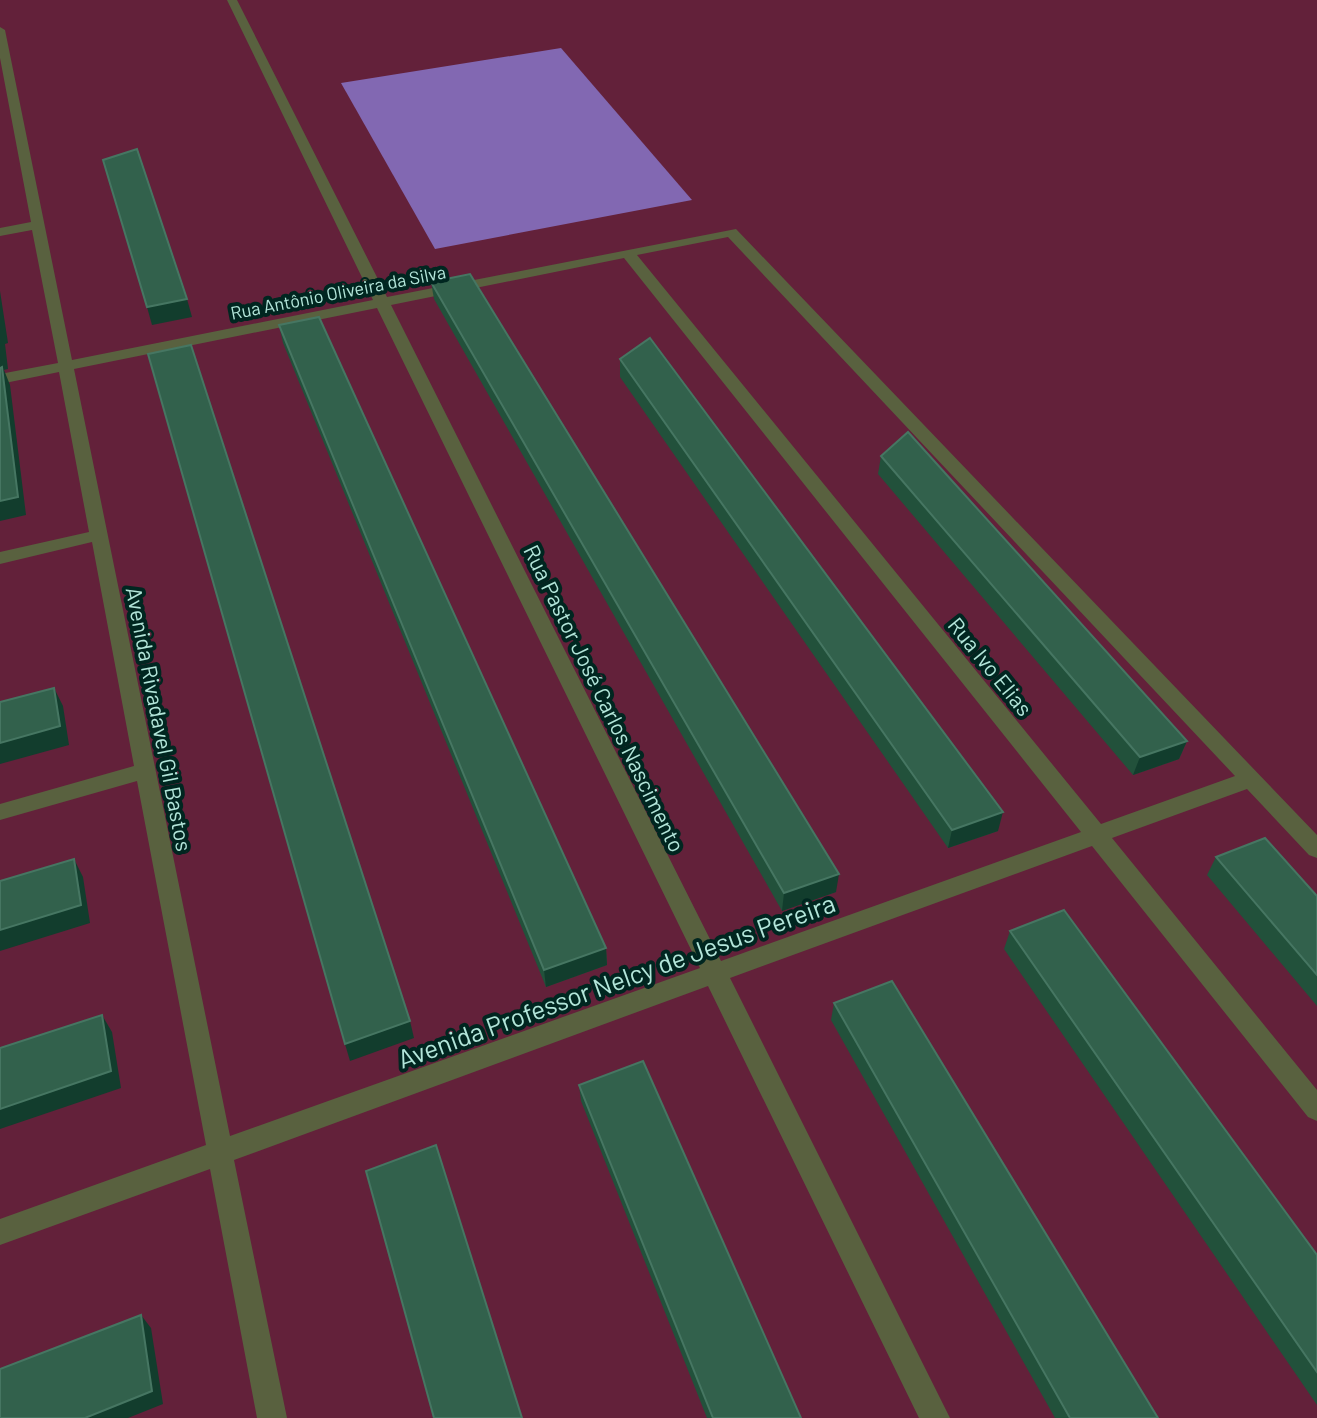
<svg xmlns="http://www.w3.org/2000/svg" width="1317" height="1418" font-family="Barlow,sans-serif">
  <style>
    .green { fill: #63213a }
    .water { fill: #8268b2 }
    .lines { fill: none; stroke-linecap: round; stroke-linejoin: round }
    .minor { fill: #59613f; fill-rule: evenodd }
    .wall { fill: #22513b }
    .shaded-wall { fill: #123d2d }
    .building { fill: #32614c; stroke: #467662; stroke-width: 2 }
    .labels { text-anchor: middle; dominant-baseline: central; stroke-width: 8; stroke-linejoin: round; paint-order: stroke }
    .far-street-label { font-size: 18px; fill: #b3e6da; stroke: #002620 }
    .street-label { font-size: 22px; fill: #b3e6da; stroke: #002620 }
    .near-street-label { font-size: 26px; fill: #b3e6da; stroke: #002620 }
  </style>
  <rect width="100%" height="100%" fill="#0a302a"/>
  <rect class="green" x="0" y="0" width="1317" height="1418"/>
  <path class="water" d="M561,48L692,200L435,249L341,83Z"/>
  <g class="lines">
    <path class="minor" d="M227,0H237L387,297L736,229L1317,835V858L1309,855L1247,789L1112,838L1317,1090V1121L1308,1117L1092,846L730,978L950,1418H919L708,986L234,1160L287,1418H257L210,1169L0,1245V1219L206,1145L137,781L0,820V804L134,766L92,542L0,564V552L89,532L59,372L0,384V374L58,363L32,230L0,236V228L31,222L0,58V27L5,30L72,360L373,300ZM728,237L1235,776L1101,824L637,255ZM624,258L1081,832L721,961L391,305ZM377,308L700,968L230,1136L74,369Z"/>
  </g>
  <g class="wall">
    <path d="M431,282L836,892L782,911L434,299Z"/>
    <path d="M279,325L606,948L607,965L546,987L283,343Z"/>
    <path d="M620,359L998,831L948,848L620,377Z"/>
    <path d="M881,456L1187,741L1179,759L1133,775L878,474Z"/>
    <path d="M1216,857L1317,896V1006L1207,875Z"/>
    <path d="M1010,931L1317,1255V1405L1004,949Z"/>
    <path d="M834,1003L1158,1418H1055L831,1020Z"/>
    <path d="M579,1085L801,1418H707L581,1101Z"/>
  </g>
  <g class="shaded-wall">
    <path d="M0,291L8,343L5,344L8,369L4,370L10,385L26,515L0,521Z"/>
    <path d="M187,299L192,317L152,325L147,307Z"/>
    <path d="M54,688L63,706L69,745L0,764V743Z"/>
    <path d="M1187,741L1179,759L1133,775L1140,757Z"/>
    <path d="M1003,812L998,831L948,848L952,830Z"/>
    <path d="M74,859L83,877L90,923L0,951V930Z"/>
    <path d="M839,874L836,892L782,911L784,893Z"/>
    <path d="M606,948L607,965L546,987L544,970Z"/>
    <path d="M102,1015L112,1032L121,1088L0,1129V1109Z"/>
    <path d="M410,1021L414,1038L350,1061L345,1044Z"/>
    <path d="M141,1315L151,1328L163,1404L128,1418H85Z"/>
  </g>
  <g class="building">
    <path d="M137,149L187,299L147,307L103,160Z"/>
    <path d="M470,274L839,874L784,893L431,282Z"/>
    <path d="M319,317L606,948L544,970L279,325Z"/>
    <path d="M650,338L1003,812L952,830L620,359Z"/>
    <path d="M191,345L410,1021L345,1044L148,354Z"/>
    <path d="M2,367L18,497L0,501V368Z"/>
    <path d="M908,432L1187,741L1140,757L881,456Z"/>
    <path d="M54,688L60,726L0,743V702Z"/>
    <path d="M1265,838L1317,896V975L1216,857Z"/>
    <path d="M74,859L81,905L0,930V881Z"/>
    <path d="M1064,910L1317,1255V1372L1010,931Z"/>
    <path d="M892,981L1158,1418H1070L834,1003Z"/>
    <path d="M102,1015L111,1071L0,1109V1048Z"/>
    <path d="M643,1061L801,1418H713L579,1085Z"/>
    <path d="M436,1145L522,1418H434L366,1171Z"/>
    <path d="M141,1315L152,1391L85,1418H0V1369Z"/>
  </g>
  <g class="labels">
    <g class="far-street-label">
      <text transform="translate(338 292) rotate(-11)">Rua Antônio Oliveira da Silva</text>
    </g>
    <g class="street-label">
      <text transform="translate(991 666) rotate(51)">Rua Ivo Elias</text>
      <text transform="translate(605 698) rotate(64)">Rua Pastor José Carlos Nascimento</text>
      <text transform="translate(160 719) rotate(79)">Avenida Rivadavel Gil Bastos</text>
    </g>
    <g class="near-street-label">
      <text transform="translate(616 980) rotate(-20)">Avenida Professor Nelcy de Jesus Pereira</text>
    </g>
  </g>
</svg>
